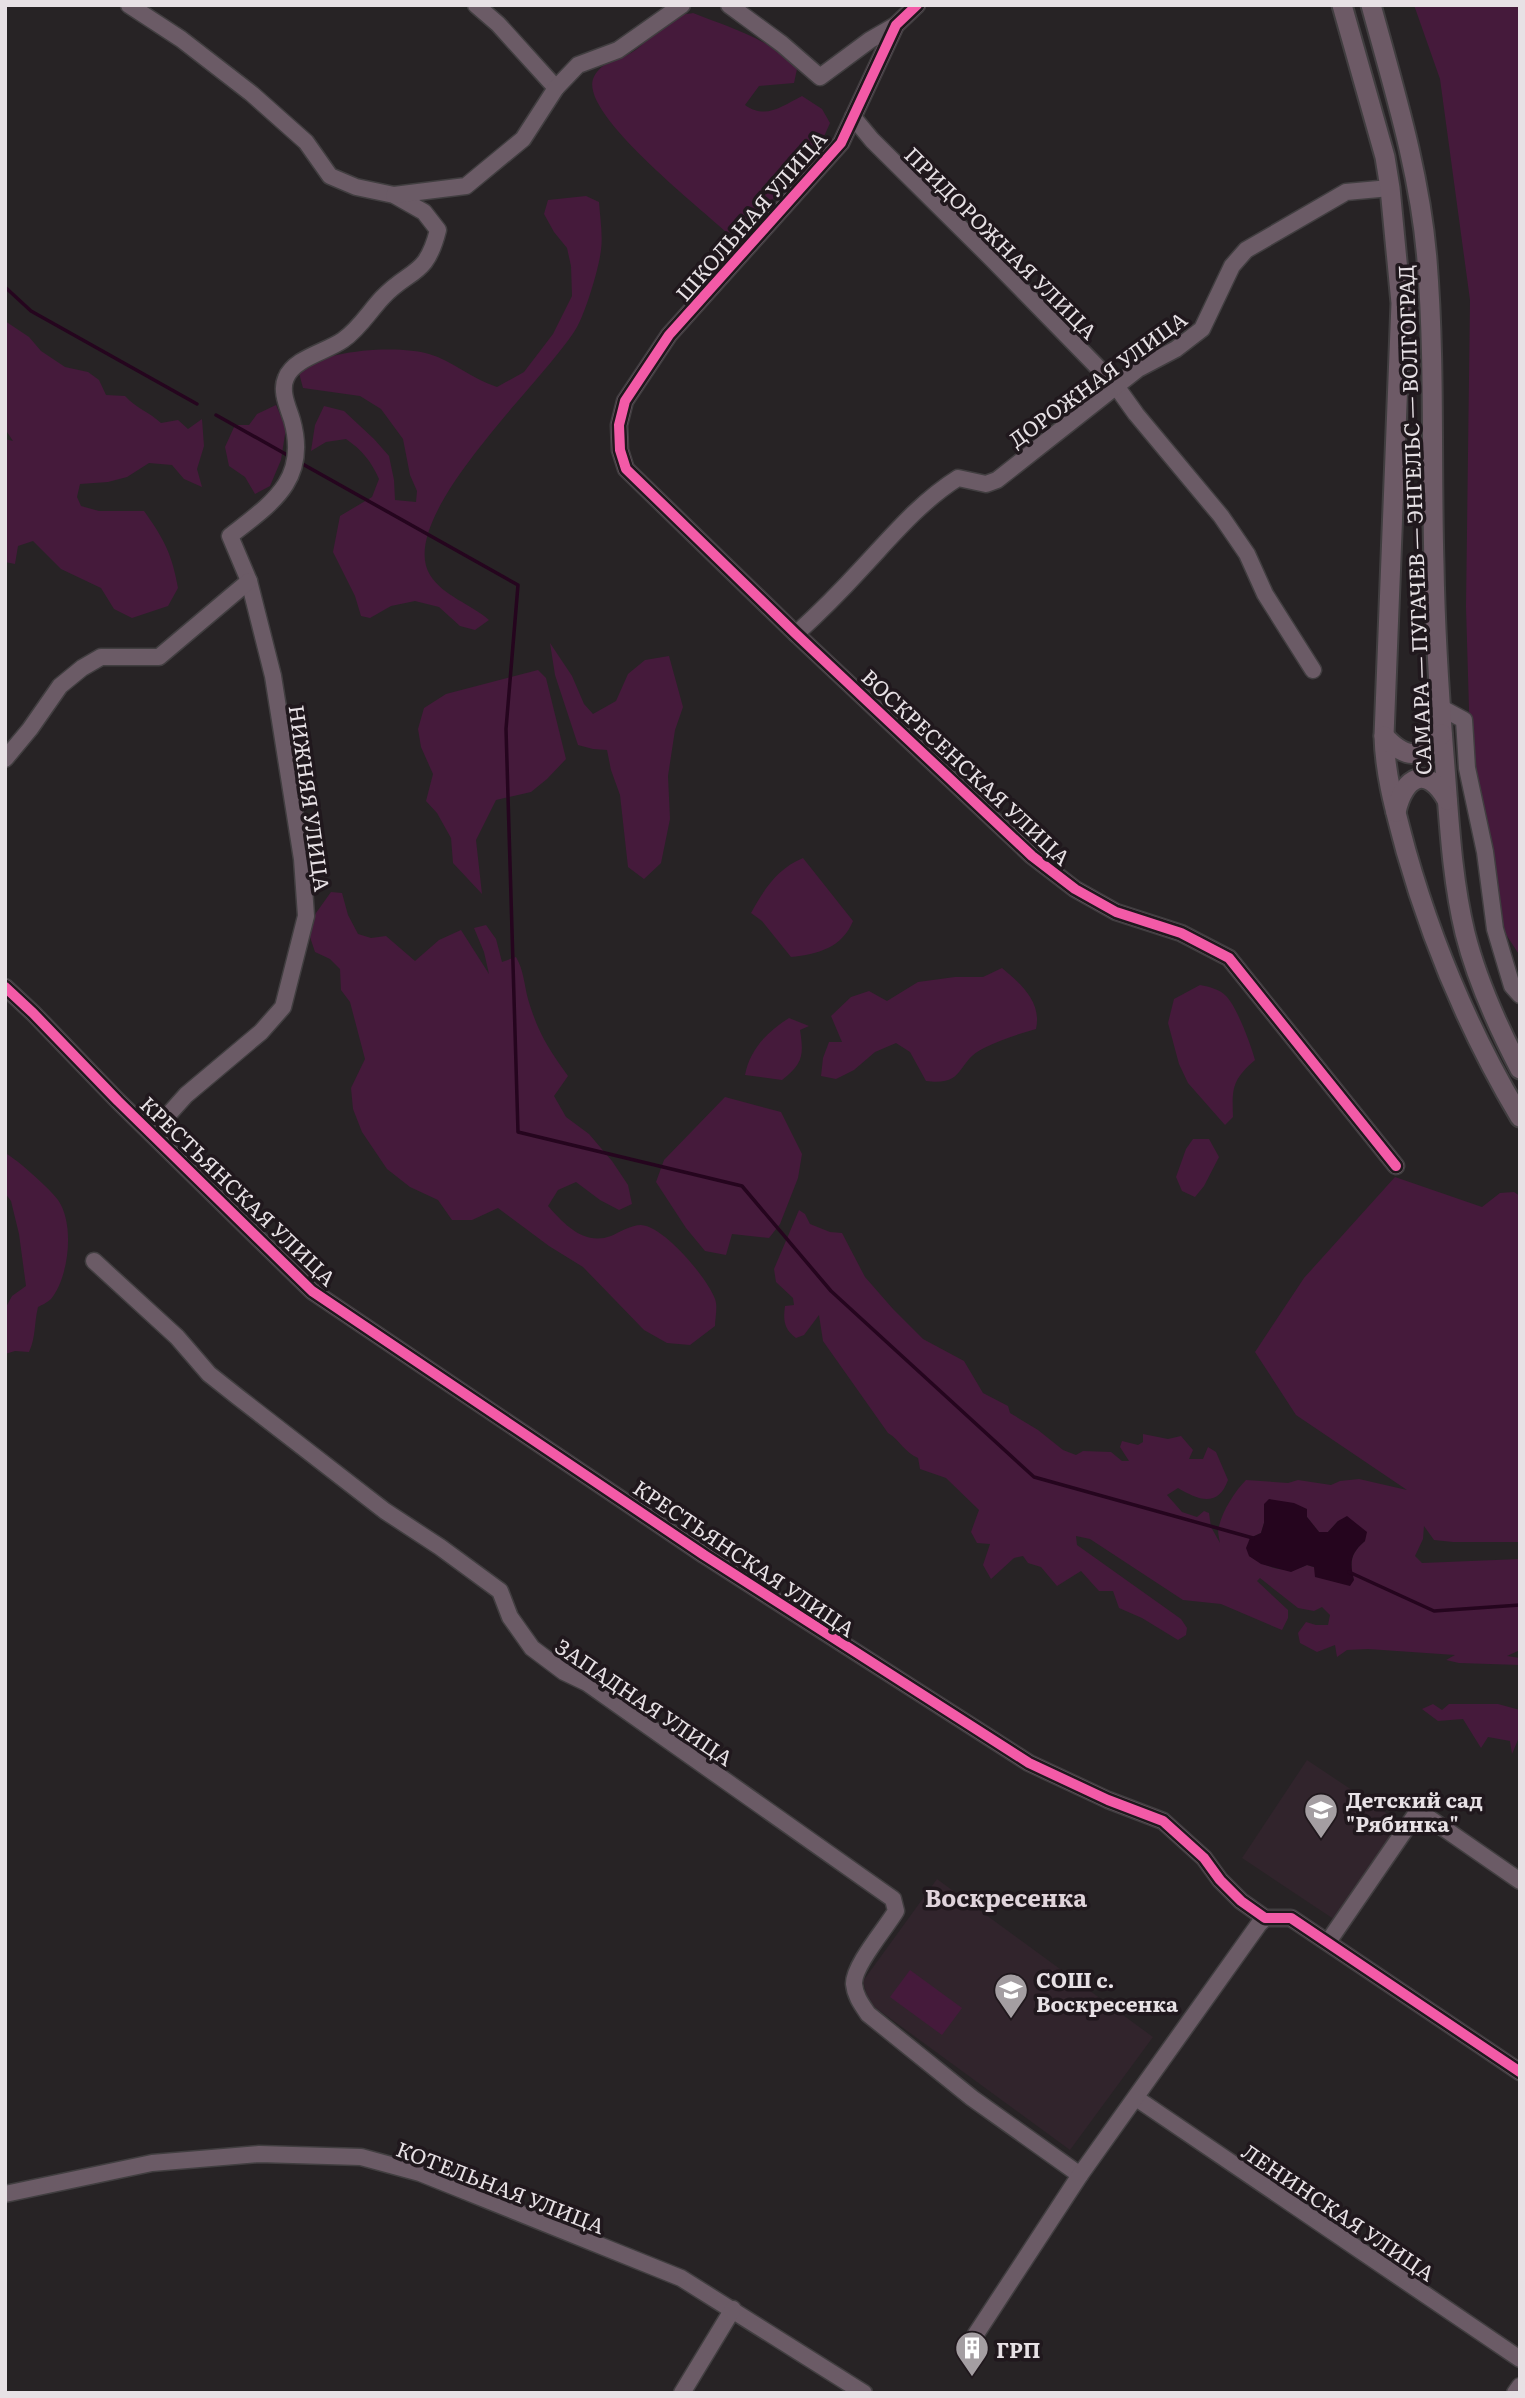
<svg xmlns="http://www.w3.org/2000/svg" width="1525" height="2398" font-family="Literata,serif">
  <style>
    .built { fill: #31242c }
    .green { fill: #451a3b; fill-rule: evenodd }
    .water { fill: #25051e }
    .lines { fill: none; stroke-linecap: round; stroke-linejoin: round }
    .stream { stroke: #25051e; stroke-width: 3.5 }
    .minor-casing { stroke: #413e40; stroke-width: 19 }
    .major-casing { stroke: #413e40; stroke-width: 23 }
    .minor { stroke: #6b5b66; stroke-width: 16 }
    .major { stroke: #6d5a66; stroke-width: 19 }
    .cycleway-casing { stroke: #20181d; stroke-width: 15 }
    .cycleway { stroke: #f35aa7; stroke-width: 10 }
    .labels { text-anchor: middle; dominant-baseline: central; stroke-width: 7; stroke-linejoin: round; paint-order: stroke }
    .street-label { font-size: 21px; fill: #e7e1e5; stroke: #20181d }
    .poi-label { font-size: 21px; font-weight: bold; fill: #e7e1e5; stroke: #20181d; text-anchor: start }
    .quarter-label { font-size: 24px; font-weight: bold; fill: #e0d4db; stroke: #20181d }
  </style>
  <rect width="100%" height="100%" fill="#272325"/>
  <g class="built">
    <path d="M1307,1760L1400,1822L1335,1920L1242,1858Z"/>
    <path d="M937,1879L1153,2037L1070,2150L869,2003L863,1981Z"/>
  </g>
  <g class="green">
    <path d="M1414,5H1520V956L1498,922L1472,812L1466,607L1470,300L1440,79Z"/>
    <path d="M693,13C730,28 770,38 797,69L794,83L759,86L745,105C766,120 782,106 802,96L822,109L830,123L822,141L771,201L743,230L727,233C701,208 581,115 593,79C600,62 617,60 631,53C647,44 657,26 672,18C678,15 687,14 693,13Z"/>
    <path d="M586,196L599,202C600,217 603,235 601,250C599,268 586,311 577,327C548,378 394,516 430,575C443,596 471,604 489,620L475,630L460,626L439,607L415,601L391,606L370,618L361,616L355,596L333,552L340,516L372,497L379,479C371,461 362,450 346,439L326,442L311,451L315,425L324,406L344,411L374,439L389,456L394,480L395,500L416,502L417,491L410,475L403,439L381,409L360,396L303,388L299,373C321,349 399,345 429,354C453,361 472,379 497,387L524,372L553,334L572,296L571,266L567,248L554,232L544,214L548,200Z"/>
    <path d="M5,321L29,337L41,351L65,367L88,372L99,380L106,395L125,396C136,408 149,412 161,423L178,420L188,429L202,419L204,446L197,469L202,487L184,479L172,465L149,463L127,477L108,482L80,484L77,497L81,506L99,511H144C164,539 172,554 178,588L168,606L132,618L114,609L101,588L61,569L33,541L18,546L15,564L5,562V439L13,441L5,429Z"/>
    <path d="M276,405L286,428L281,460L270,486L255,494L245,477L229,466L225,447L235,425H249L257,414Z"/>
    <path d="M550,643L572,676L584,704L593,714L616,701L628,674L645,660L669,656L683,707L675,730L668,776L670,819L661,863L644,879L628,867L620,795L611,770L607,750L593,749L578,745L555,675Z"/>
    <path d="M538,670L546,678L566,759L547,779L531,792L496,800L476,840L482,894L453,863L451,838L437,813L426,801L433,774L421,747L418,729L424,708L446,694Z"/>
    <path d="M803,858L853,921C842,948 818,954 791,957L762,921L751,913C765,888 777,869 803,858Z"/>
    <path d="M331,892L342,893L348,915L358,934L371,938L386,936L415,961L439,940L461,930L489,974L484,952L474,928L486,925L496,939L502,962L516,957C524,971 524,984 528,999C538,1033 548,1048 568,1076L554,1096L566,1117L589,1134L612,1161L628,1185L632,1204L619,1210L600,1200L576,1182L558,1190L548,1206C564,1224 584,1246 611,1236C620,1232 631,1225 641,1225C664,1226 708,1279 715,1299C718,1307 715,1318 715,1326L690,1345L667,1343L644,1330L583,1267L549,1246L498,1208L472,1220H452L438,1200L410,1187L387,1169L362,1132L353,1109L351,1088L365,1059L350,1002L341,990L340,969L330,959L315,952L308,931L316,913Z"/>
    <path d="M1002,968C1021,984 1042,1002 1036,1029C1018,1034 1000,1040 984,1048C955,1062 967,1086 926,1081L910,1052L896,1043L875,1052L854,1070L836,1079L821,1076L823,1058L829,1042H842L831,1016L851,997L869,991L887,1001L918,982L955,977H983Z"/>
    <path d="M1200,985C1210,987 1219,989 1226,996C1237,1007 1251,1045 1255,1060C1232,1080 1232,1088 1233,1117L1225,1125L1188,1083L1179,1064L1168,1023L1174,999Z"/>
    <path d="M789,1018L809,1026L800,1030C804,1055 803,1064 782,1080L745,1075C750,1049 767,1032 789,1018Z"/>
    <path d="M725,1097L781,1112L802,1154L798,1178L780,1224L769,1238L732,1234L726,1255L705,1251L686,1228L656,1182L664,1160Z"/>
    <path d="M1193,1139H1209L1219,1157L1204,1186L1195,1197L1182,1191L1176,1177L1186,1149Z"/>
    <path d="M5,1153C18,1160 49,1188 58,1200C75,1224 69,1277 51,1299C48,1302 42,1305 38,1307C34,1323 36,1337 29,1352L15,1351L5,1354V1309L12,1296L26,1286L19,1234L11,1201L5,1193Z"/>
    <path d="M1395,1177L1482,1207L1500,1193L1514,1192L1520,1196V1542H1453L1434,1540L1424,1526L1423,1539L1415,1556L1422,1563L1520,1559V1650L1507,1656L1520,1658V1665L1459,1663L1446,1660L1455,1655L1368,1649L1347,1650L1337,1657L1335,1645L1317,1652L1300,1643L1298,1633L1306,1622L1316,1625H1328L1330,1615L1322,1607L1314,1611L1298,1608L1260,1578L1257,1581L1288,1610V1618L1282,1630L1221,1604L1183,1600L1090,1539L1076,1536L1077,1545L1181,1619L1187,1628L1186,1635L1178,1640L1142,1618L1119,1608L1113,1591H1099L1081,1571L1057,1586L1041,1567L1028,1563L1023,1556L1014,1558L991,1579L983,1565L990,1544L977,1543L971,1532L979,1510L946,1478L920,1469L918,1458C904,1452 900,1440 888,1433L823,1341L819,1315L804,1335L796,1338C784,1329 783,1320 785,1306L794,1305L793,1298L776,1282L774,1269L799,1210L805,1214L810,1224L830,1232L842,1233L865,1277L893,1309L923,1339L964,1361L983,1393L1008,1406L1010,1413L1038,1430L1063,1450L1076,1455L1083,1451L1111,1452L1122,1461H1129L1120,1447L1122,1441L1138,1445L1143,1442V1434L1168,1439L1181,1436L1193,1450L1189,1459H1203L1208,1447L1216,1452L1228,1480C1218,1508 1198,1500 1178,1488L1167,1495L1182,1512L1197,1517L1204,1511L1209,1513L1211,1527L1220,1543C1219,1537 1217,1531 1219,1526C1223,1510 1235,1491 1246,1480L1288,1483L1298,1480L1331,1485L1340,1481L1359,1479L1407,1490L1296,1415L1255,1352L1304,1278ZM1264,1504L1307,1517L1319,1532H1328L1338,1521L1365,1541C1351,1553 1349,1561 1354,1580L1307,1565C1286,1575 1268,1568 1249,1556L1250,1538L1261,1533L1264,1523Z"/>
    <path d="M1433,1704L1442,1710L1449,1704H1498L1520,1710V1735L1512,1754L1510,1741L1488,1737L1481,1748L1463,1719L1438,1721L1422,1709Z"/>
    <path d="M910,1970L962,2008L942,2035L890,1997Z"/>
  </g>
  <path class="water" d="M1269,1499L1294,1503L1307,1509V1517L1319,1532H1328L1338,1521L1347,1516L1367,1532L1365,1541C1351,1553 1349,1561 1354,1580L1350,1586L1315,1577L1314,1567L1307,1565L1291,1572L1261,1564L1249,1556L1246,1548L1250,1538L1261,1533L1264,1523V1504Z"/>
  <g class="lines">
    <g class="stream">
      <path d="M5,287L31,311L197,404"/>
      <path d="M216,415L289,456"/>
      <path d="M299,462L518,585L506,729L518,1132L742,1186L831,1291L1034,1477L1253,1538"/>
      <path d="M1349,1572L1434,1611L1520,1605"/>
    </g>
    <g class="minor-casing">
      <g id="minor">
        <path d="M129,5L181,39L252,94L306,142L330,176L356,187L394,195L424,212L438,230C426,278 410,268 382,298C369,312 359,329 343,340C326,352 294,358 286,378C280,391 288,407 292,420C309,480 272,503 230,536L249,581L273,676L302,859L306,916L283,1007L261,1032L186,1095L152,1133"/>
        <path d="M476,5L498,24L556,88"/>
        <path d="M729,5L782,44L820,77L870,40L896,25"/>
        <path d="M917,5L896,25L841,143L669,335L625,401L619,425L620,450L626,469L796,634L1032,856L1075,889L1116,912L1181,933L1229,958L1396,1166"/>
        <path d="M853,117L872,140L991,258L1116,386L1136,414L1221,516L1247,554L1265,594L1313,670"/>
        <path d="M394,195L466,186L523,139L556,88L578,65L618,50L682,5"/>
        <path d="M796,634C819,613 841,591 862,568C892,536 921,501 958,478L986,484L997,480L1138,369L1176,349L1202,329L1232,266L1246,250L1346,192L1390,188"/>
        <path d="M1440,707L1464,720L1467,768L1485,852L1495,929L1512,986L1520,995"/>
        <path d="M5,759L30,729L60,686L82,668L101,657H159L249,581"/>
        <path d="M5,987L33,1013L118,1101L312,1291L704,1555L1029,1763L1108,1800L1163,1821L1204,1858L1220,1880L1241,1901L1265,1918H1291L1520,2072"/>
        <path d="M94,1261L177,1337L209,1374L238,1397L385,1511L440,1547L500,1591L510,1617L532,1648L564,1672L587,1683L893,1899L896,1911C886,1928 853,1966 854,1984C855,1996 862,2005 868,2014L972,2098L1080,2175"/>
        <path d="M1328,1942L1416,1814L1429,1818L1520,1881"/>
        <path d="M1136,2098L1520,2359"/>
        <path d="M5,2194L152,2163L259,2154L361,2157L420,2173L681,2278L864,2393"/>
        <path d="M976,2334L1080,2175L1259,1924L1265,1918"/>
        <path d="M682,2393L733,2309"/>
        <path d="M1515,2393L1520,2386"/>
      </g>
    </g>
    <g class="major-casing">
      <g id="major">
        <path d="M1342,5L1385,157L1390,188L1401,303L1384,736C1385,776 1396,813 1406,851C1433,946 1470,1033 1520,1117"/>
        <path d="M1371,5C1394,89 1420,173 1427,260C1435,361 1431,463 1434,565C1435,628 1439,692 1444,755C1449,815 1451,875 1465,933C1477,981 1497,1025 1520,1069"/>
        <path d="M1384,736C1407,761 1420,758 1442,734"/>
        <path d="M1396,812C1404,776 1427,764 1447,800"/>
      </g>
    </g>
    <use href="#minor" class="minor"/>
    <use href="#major" class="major"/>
    <g class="cycleway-casing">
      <g id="cycleway">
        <path d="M917,5L896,25L841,143L669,335L625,401L619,425L620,450L626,469L796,634L1032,856L1075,889L1116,912L1181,933L1229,958L1396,1166"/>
        <path d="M5,987L33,1013L118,1101L312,1291L704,1555L1029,1763L1108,1800L1163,1821L1204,1858L1220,1880L1241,1901L1265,1918H1291L1520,2072"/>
      </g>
    </g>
    <use href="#cycleway" class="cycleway"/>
  </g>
  <defs>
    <g id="school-pin" transform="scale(1.75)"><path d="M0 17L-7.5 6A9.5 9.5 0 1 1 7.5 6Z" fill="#a49ea2" stroke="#20181d"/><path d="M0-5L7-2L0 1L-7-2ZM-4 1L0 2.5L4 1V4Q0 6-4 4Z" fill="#fff"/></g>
    <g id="building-pin" transform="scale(1.75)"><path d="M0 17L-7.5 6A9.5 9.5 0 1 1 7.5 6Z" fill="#a49ea2" stroke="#20181d"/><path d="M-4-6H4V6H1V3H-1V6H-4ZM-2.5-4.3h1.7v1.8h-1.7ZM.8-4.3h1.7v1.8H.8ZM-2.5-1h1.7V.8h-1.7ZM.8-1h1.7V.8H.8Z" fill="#fff"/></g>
  </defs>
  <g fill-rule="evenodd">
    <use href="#school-pin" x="1321" y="1810"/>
    <use href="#school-pin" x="1011" y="1990"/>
    <use href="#building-pin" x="972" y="2348"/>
  </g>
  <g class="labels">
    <g class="street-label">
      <text transform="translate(750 215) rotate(-49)">ШКОЛЬНАЯ УЛИЦА</text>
      <text transform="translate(1002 242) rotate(45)">ПРИДОРОЖНАЯ УЛИЦА</text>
      <text transform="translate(1097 378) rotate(-36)">ДОРОЖНАЯ УЛИЦА</text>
      <text transform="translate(1413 520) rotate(-92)">САМАРА — ПУГАЧЕВ — ЭНГЕЛЬС — ВОЛГОГРАД</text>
      <text transform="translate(967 766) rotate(43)">ВОСКРЕСЕНСКАЯ УЛИЦА</text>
      <text transform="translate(311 798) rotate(82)">НИЖНЯЯ УЛИЦА</text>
      <text transform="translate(239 1190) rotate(44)">КРЕСТЬЯНСКАЯ УЛИЦА</text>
      <text transform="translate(745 1557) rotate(34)">КРЕСТЬЯНСКАЯ УЛИЦА</text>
      <text transform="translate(645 1701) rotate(34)">ЗАПАДНАЯ УЛИЦА</text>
      <text transform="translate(501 2186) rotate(21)">КОТЕЛЬНАЯ УЛИЦА</text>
      <text transform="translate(1339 2211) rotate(34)">ЛЕНИНСКАЯ УЛИЦА</text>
    </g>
    <g class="poi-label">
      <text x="1346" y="1798">Детский сад<tspan x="1346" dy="24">"Рябинка"</tspan></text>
      <text x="1036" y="1978">СОШ с.<tspan x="1036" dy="24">Воскресенка</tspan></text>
      <text x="996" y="2348">ГРП</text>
    </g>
    <g class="quarter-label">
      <text x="1006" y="1896">Воскресенка</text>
    </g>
  </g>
  <rect width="1525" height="2398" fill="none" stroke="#e7e1e5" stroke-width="14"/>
</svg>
